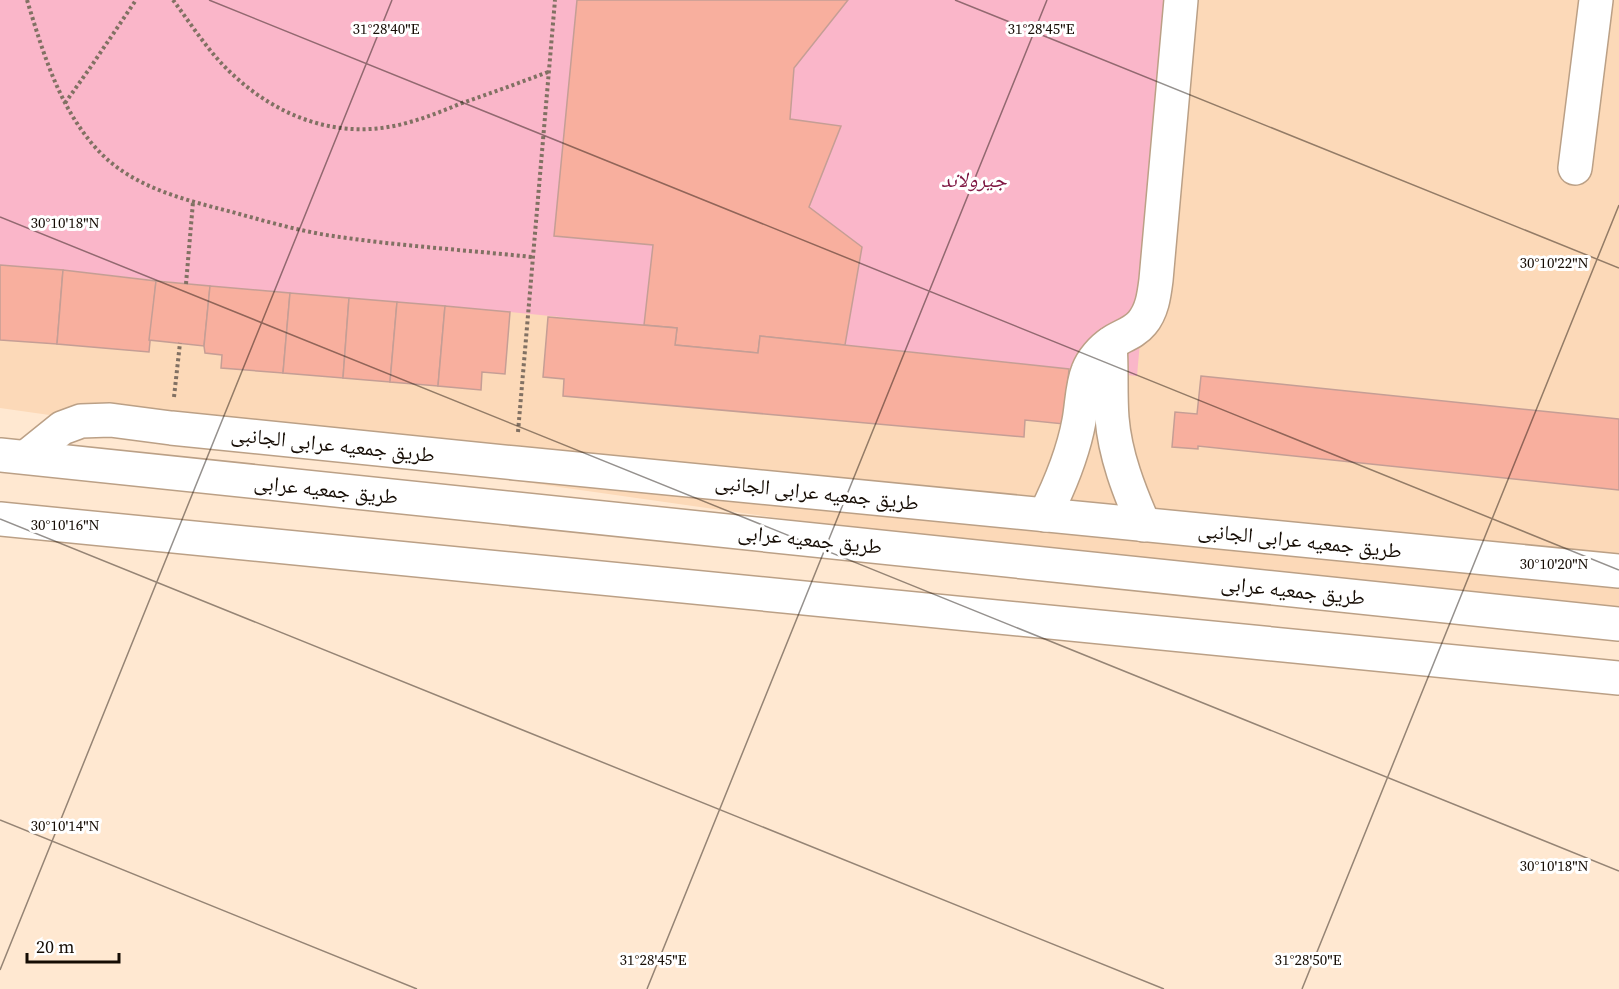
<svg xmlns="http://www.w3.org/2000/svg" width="1619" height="989" font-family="'Source Serif 4','Noto Naskh Arabic',serif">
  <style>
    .built { fill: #fcd9b8 }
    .green { fill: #fab6c9 }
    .building { fill: #f8af9e; stroke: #c59e95; stroke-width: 1.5 }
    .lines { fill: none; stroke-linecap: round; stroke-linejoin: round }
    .minor-casing { stroke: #bba086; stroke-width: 36 }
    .path { stroke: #817163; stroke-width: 4; stroke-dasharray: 3 3; stroke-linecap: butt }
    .minor { stroke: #fff; stroke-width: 33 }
    .ticks { fill: none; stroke: #150c04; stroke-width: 1.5; stroke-opacity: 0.45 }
    .labels { text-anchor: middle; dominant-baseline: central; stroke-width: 6; stroke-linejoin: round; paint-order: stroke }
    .park-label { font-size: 21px; font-style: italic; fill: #7f1743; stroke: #fff }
    .street-label { font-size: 21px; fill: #150c04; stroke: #fff }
    .ticks-label { font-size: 15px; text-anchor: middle; fill: #150c04; stroke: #fff; stroke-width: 6; stroke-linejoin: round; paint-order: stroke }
  </style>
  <rect width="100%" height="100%" fill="#ffe8d1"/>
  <path class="built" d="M0,0H1619V637L0,408Z"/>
  <path class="green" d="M0,0H1170L1137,376L845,345L510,312L210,286L63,270L0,265Z"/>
  <g class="building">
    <path d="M577,0H848L794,68L790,119L841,126L809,207L862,247L845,345L760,336L758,353L675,345L677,328L644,325L653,245L554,236Z"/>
    <path d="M0,265L63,270L57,344L0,340Z"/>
    <path d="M63,270L156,281L149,352L57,344Z"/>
    <path d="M156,281L210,286L204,346L149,340Z"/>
    <path d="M210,286L290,293L283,373L221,368L222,355L205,353L204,346Z"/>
    <path d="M290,293L349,298L343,378L283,373Z"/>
    <path d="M349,298L397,302L390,382L343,378Z"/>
    <path d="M397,302L445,306L438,386L390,382Z"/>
    <path d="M445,306L510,312L505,374L482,372L481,390L438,386Z"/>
    <path d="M548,317L677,328L675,345L758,353L760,336L1069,369L1064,424L1025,420L1024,437L563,396L564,379L543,377Z"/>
    <path d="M1201,376L1619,419V490L1198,446V449L1172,447L1175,412L1197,414Z"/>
  </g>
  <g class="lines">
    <g class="minor-casing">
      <g id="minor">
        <path d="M1575,168L1596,0"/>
        <path d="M1110,344C1112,368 1110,393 1112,418C1115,455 1129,491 1144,525"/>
        <path d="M0,455L1619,624"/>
        <path d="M26,457L62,428L81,421L110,420L171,428L515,463L1619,571"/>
        <path d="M1045,515C1060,485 1073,454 1079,421C1082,405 1082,386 1088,371C1092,360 1102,349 1111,343C1121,336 1134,333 1142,323C1152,311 1154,296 1156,280L1181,0"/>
        <path d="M0,519L1619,678"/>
      </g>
    </g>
    <g class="path">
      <path d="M27,0C43,52 58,105 95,147C130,187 182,199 232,212C265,221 299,231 333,236C399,246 466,250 532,257"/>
      <path d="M173,0C191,24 208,51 230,72C279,119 343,142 410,122C428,117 445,110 462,103C491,93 519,83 548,72"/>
      <path d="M65,103L90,68L136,0"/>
      <path d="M186,284L193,202"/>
      <path d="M174,397L180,343"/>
      <path d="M518,432L555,0"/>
    </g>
    <use href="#minor" class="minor"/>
  </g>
  <path class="ticks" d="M209,0L1619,570M955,0L1619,268M0,217L1619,871M0,519L1164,989M0,820L417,989M0,970L392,0M647,989L1047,0M1302,989L1619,205"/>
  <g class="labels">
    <g class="park-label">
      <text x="974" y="179">جيرولاند</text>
    </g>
    <g class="street-label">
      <text transform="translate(333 444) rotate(6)">طريق جمعيه عرابى الجانبى</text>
      <text transform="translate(326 489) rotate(6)">طريق جمعيه عرابى</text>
      <text transform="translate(817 492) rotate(6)">طريق جمعيه عرابى الجانبى</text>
      <text transform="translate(810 539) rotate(6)">طريق جمعيه عرابى</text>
      <text transform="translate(1300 540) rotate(6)">طريق جمعيه عرابى الجانبى</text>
      <text transform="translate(1293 590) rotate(6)">طريق جمعيه عرابى</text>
    </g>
  </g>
  <g class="ticks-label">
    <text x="386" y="34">31°28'40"E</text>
    <text x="1041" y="34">31°28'45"E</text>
    <text x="65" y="228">30°10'18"N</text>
    <text x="1554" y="268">30°10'22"N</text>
    <text x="65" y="530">30°10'16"N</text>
    <text x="1554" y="569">30°10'20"N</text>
    <text x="65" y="831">30°10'14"N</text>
    <text x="1554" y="871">30°10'18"N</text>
    <text x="653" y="965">31°28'45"E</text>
    <text x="1308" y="965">31°28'50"E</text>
  </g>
  <path d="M27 953v9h92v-9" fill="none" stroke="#150c04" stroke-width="3"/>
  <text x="36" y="953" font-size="18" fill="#150c04" stroke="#ffffff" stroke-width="4.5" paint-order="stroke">20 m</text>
</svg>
